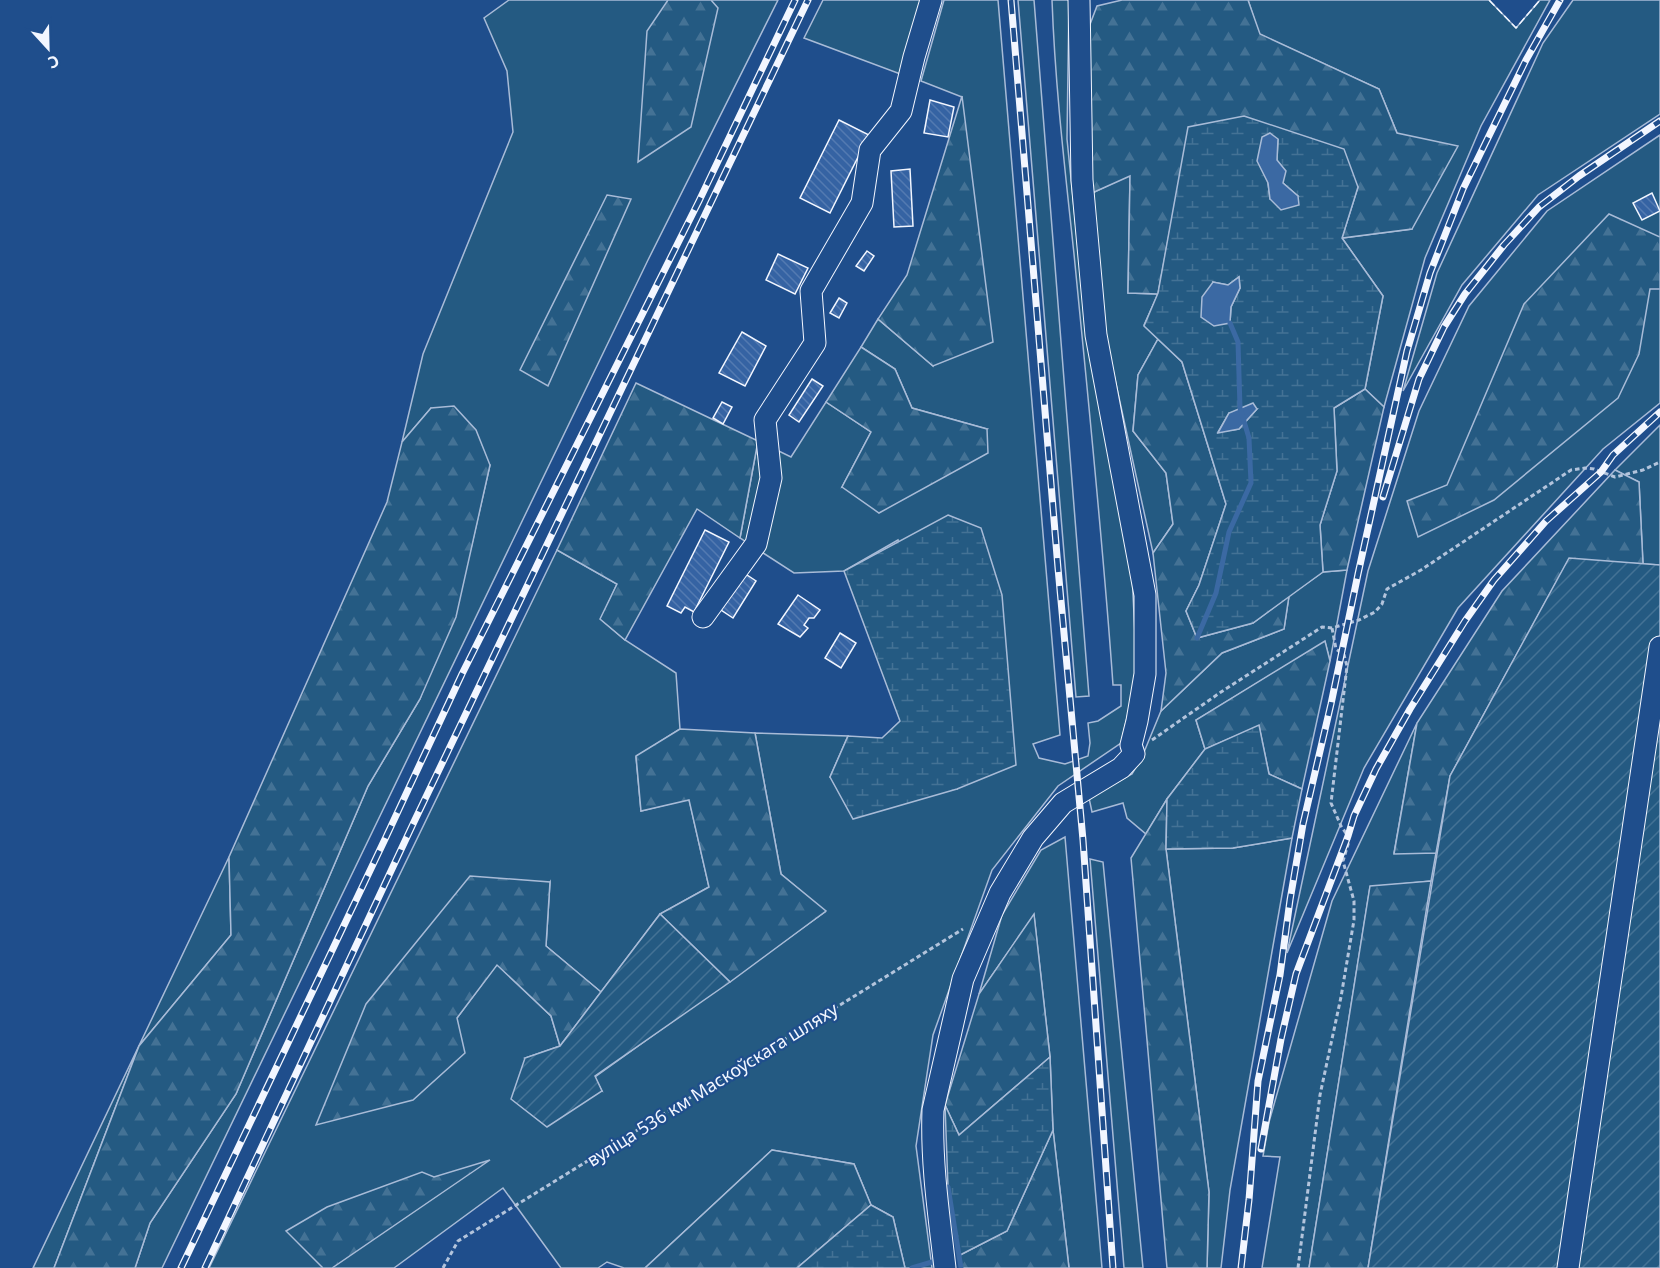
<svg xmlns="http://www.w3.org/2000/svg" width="1660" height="1268" font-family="'Noto Sans',sans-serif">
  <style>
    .grass { fill: #245a82; stroke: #a8bbd7; stroke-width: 1.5 }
    .forest { fill: url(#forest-firs); stroke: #a8bbd7; stroke-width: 1.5 }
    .wetland { fill: url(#wetland-marsh); stroke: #a8bbd7; stroke-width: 1.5; fill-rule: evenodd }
    .garden { fill: url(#garden-furrows); stroke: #a8bbd7; stroke-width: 1.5 }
    .water { fill: #3b69a3; stroke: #a8bbd7; stroke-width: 1.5 }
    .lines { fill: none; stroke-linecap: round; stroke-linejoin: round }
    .stream { stroke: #3b69a3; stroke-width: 5 }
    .building { fill: url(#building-back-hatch); stroke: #f2f6ff; stroke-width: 1.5 }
    .minor-casing { stroke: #f2f6ff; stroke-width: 23 }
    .path { stroke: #b3c4dc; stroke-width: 3; stroke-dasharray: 4.5 3; stroke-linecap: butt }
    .minor { stroke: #1f4e8c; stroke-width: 21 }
    .rail-casing { stroke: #f2f6ff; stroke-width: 7 }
    .rail { stroke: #1f4e8c; stroke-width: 4.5; stroke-dasharray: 14; stroke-linecap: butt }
    .fence { stroke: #f2f6ff; stroke-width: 1.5; stroke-dasharray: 8 3; stroke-linecap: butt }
    .labels { text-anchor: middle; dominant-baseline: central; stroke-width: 4.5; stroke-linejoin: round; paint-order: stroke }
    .street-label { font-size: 18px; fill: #f2f6ff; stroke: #1f4e8c }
  </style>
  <defs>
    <pattern id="forest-firs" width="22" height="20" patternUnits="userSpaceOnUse" patternTransform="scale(1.5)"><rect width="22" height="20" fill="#245a82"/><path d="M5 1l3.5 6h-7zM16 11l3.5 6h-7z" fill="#447295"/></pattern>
    <pattern id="wetland-marsh" width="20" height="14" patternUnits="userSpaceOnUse" patternTransform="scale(1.5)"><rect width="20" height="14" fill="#245a82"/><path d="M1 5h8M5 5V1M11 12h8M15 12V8" fill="none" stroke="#447295"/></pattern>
    <pattern id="garden-furrows" width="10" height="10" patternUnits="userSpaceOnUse" patternTransform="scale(1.5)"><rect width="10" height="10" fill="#245a82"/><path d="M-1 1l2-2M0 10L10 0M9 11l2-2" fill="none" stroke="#447295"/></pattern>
    <pattern id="building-back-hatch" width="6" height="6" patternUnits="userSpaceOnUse" patternTransform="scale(1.5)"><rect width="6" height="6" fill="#3563a3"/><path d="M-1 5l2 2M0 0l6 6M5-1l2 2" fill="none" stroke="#537ab1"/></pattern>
  </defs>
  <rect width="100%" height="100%" fill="#1f4e8c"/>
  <g class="grass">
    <path d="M509,0H778L648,260L162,1268H135L150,1223L236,1094L368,786L420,699L471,548L490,465L431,408L402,442L423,354L513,132L507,71L484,18Z"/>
    <path d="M823,0H921L903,75L804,38Z"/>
    <path d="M944,0H998L1060,735L1033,744L1039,758L1065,764L1088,756L1090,743L1088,723L1098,721L1121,706V685H1113C1103,541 1088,398 1074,254C1065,170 1055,85 1052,0H1069L1067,139L1088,347L1132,574L1137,675L1121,743L1058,786L992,870L933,1035L916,1146L932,1268H905L893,1217L871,1205L854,1164L772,1150L645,1268H624L607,1262L598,1268H561L503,1188L394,1268H209L557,550L617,584L601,619L625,640L676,673L680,729L636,757L641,811L689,799L709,887L660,914L601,992L546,946L550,882L457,1018L497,964L551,1016L560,1046L525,1058L602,1091L595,1077L825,912L781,874L755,733L848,736L830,777L957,789L898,540L844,571L794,573L740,538L758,441L791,457L826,402L871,432L842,487L987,429L912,408L895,369L861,347L878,319L933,366L962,97L921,81Z"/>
    <path d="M1018,0H1034L1089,696L1076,697Z"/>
    <path d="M1248,0H1489L1516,28L1540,0H1550L1481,126L1425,258L1384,407L1365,389L1383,296L1342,238L1412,229L1397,133L1379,89L1259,34Z"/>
    <path d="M1573,0H1660V114L1538,195L1462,285L1403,391L1437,273L1543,43Z"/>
    <path d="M1660,135V403L1603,449L1458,608L1364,768L1287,953L1368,571L1419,411L1469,306L1547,211Z"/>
    <path d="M1130,175L1128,293L1158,294L1144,325L1158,339L1138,375L1133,431L1166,473L1173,524L1153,553L1102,320L1092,193Z"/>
    <path d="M1660,425V565L1643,564L1639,482L1615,470Z"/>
    <path d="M1347,570L1330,661L1325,642L1196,720L1205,749L1167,799L1146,834L1127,818L1123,803L1092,812L1089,798L1132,774L1142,757L1161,711L1222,653L1284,629L1289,596L1323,572Z"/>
    <path d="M1417,723L1394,853H1436L1431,881L1370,887L1309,1268H1262L1280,1157L1263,1156L1269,1122L1332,901Z"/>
    <path d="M1065,837L1102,1268H1069L1053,1130L1050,1057L1034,915L979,994L1002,915L1041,850Z"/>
    <path d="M1292,838L1230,1190L1221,1268H1207L1209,1192L1166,849L1233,848Z"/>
    <path d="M229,857L231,935L139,1046L54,1268H33Z"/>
    <path d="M1090,859L1103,862L1143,1268H1124Z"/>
  </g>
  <g class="forest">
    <path d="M668,0H711L718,8L691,127L638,162L647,31Z"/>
    <path d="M1122,0H1248L1260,34L1379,89L1397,133L1458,146L1412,229L1342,238L1358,187L1189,127L1158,294L1128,293L1130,176L1092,193L1089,27L1097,6Z"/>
    <path d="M962,96L993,342L933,366L878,319L907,275Z"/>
    <path d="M607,195L631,199L548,386L520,370Z"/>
    <path d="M1609,214L1660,237V289H1650L1639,354L1618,398L1494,500L1418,537L1407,501L1447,485L1524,304Z"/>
    <path d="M1158,339L1182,362L1226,504L1199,585L1186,611L1197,638L1253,623L1289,596L1284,629L1222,653L1161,711L1166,673L1153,553L1173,524L1166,473L1133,431L1138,375Z"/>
    <path d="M861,347L895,369L912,408L987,429L988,453L879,513L842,487L871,432L826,402Z"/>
    <path d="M636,383L758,441L740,538L697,509L625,640L600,619L617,584L557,550Z"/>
    <path d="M1365,389L1384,407L1347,570L1323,572L1320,525L1337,471L1334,408Z"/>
    <path d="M454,406L476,430L490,465L456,617L420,699L368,786L236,1094L150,1223L135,1268H54L139,1046L231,935L229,857L387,502L402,442L431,408Z"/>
    <path d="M1615,470L1639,482L1643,564L1569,559L1450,776L1436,853L1394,854L1417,723L1502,591Z"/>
    <path d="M1325,641L1330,661L1302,789L1269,774L1259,726L1205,749L1196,720Z"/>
    <path d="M680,729L755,733L781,874L826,911L730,982L660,914L709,887L689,800L641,811L636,756Z"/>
    <path d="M1167,799L1166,849L1209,1192L1207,1268H1167L1131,858Z"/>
    <path d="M470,876L550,882L546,946L601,992L560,1046L551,1016L497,965L457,1018L465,1053L413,1100L316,1125L366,1004Z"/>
    <path d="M1431,881L1368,1268H1309L1370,886Z"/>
    <path d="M1034,914L1050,1057L959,1135L945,1105L979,994Z"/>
    <path d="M1053,1130L1069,1268H961L960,1255L1007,1231Z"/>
    <path d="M772,1150L854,1164L871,1205L797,1268H645Z"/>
    <path d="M490,1160L332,1268H323L286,1231L327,1207L422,1172L434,1177Z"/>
  </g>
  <g class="wetland">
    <path d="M1244,116L1344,149L1358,187L1342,238L1383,296L1365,389L1334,408L1337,471L1320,525L1323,572L1253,623L1197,638L1186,611L1199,585L1226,504L1182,362L1144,326L1158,293L1188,127ZM1278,139L1277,160L1283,183L1298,196L1270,199L1268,183ZM1239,277L1240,288L1231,307L1230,323L1213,282L1228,285ZM1257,409L1239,429L1218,432L1229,413Z"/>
    <path d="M948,515L981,528L1002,595L1016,765L957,789L853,819L830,777L848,736L882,738L900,721L844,571Z"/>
    <path d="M1259,725L1269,774L1302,789L1292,838L1233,848L1166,849L1167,799L1205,749Z"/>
    <path d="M1050,1057L1053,1130L1007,1231L960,1255L948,1187L945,1105L959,1135Z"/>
    <path d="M871,1205L893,1217L905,1268H797Z"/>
  </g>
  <g class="garden">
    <path d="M1569,558L1660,565V1268H1368L1450,776Z"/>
    <path d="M660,914L730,982L595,1076L602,1091L547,1127L511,1099L525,1058L560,1046Z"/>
  </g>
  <g class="water">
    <path d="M1270,133L1278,139L1277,160L1286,171L1283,183L1298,196L1299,205L1281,210L1270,199L1268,183L1257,161L1262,137Z"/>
    <path d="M1239,277L1240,288L1231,307L1230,323L1214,326L1201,317L1202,297L1213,282L1228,285Z"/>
    <path d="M1253,403L1257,409L1239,429L1218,433L1229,413Z"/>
  </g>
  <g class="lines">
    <g class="stream">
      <path d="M1197,638L1216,593L1229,532L1251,483L1249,438L1240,408L1238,342L1230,323"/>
      <path d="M948,1187L961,1268"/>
      <path d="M912,1268L932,1262"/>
    </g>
  </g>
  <g class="building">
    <path d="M930,100L954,107L948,137L924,133Z"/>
    <path d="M839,120L869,135L830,213L800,198Z"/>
    <path d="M910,169L913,226L894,227L891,171Z"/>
    <path d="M1652,193L1660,211L1642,220L1633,203Z"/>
    <path d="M867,251L874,256L864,271L856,266Z"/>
    <path d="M778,254L808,268L795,294L766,280Z"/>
    <path d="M839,298L847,303L839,318L830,313Z"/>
    <path d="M742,332L766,346L745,386L719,373Z"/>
    <path d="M812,379L823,386L799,422L789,415Z"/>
    <path d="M722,402L732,407L723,424L713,418Z"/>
    <path d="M705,530L729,542L694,612L685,607L681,613L667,606Z"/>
    <path d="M744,573L756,581L733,618L721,610Z"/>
    <path d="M798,595L820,610L814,618H809L804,625L808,628L800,637L778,624Z"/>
    <path d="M840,633L856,643L841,668L825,658Z"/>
  </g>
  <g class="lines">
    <g class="minor-casing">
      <g id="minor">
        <path d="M703,617L756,544L771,478L765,420L815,343L811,291L862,203L870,150L901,111L914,57L931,0"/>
        <path d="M945,1268C939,1216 931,1163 933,1110L963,979L1000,893L1033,838L1063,803L1121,768L1134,754L1131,745L1137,721L1145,674V595L1096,335L1082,180L1079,0"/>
        <path d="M1568,1268L1660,647"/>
      </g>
    </g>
    <g class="path">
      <path d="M1152,740L1221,692L1322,627L1332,628L1359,620L1375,612L1382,604L1387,589L1421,570L1571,470L1585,468L1594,469L1615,477L1643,470L1660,462"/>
      <path d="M443,1268L458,1241L963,929"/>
      <path d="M1298,1268L1320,1095L1341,997L1354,920V901L1343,861L1349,841L1348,836L1341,826L1331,803L1347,666L1344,655L1336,649L1332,628"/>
    </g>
    <use href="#minor" class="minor"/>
    <g class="rail-casing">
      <g id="rail">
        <path d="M1011,0L1058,568L1083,840L1113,1268"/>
        <path d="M1383,497L1419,379L1444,327L1465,294L1504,245L1539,207L1579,176L1660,121"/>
        <path d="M1261,1149L1281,1039L1296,974L1348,836L1354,816L1376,769L1410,709L1465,621L1494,580L1546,521L1601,472L1613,455L1660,412"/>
        <path d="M181,1268L386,837L462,674L699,201L795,0"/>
        <path d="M205,1268L413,824L808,0"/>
        <path d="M1241,1268L1249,1200L1258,1081L1280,975L1290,900L1303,824L1331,704L1358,574L1407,351L1430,273L1463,189L1526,60L1560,0"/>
      </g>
    </g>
    <use href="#rail" class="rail"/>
    <path class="fence" d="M1489,0L1516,28L1540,0"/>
  </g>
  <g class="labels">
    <g class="street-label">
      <text transform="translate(712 1084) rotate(-32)">вуліца 536 км Маскоўскага шляху</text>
    </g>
  </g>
  <g transform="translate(48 48) rotate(158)" stroke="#1f4e8c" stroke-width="4.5" paint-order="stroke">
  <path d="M0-4.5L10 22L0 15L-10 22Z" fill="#f2f6ff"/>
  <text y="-9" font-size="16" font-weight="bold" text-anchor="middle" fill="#f2f6ff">С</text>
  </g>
</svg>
